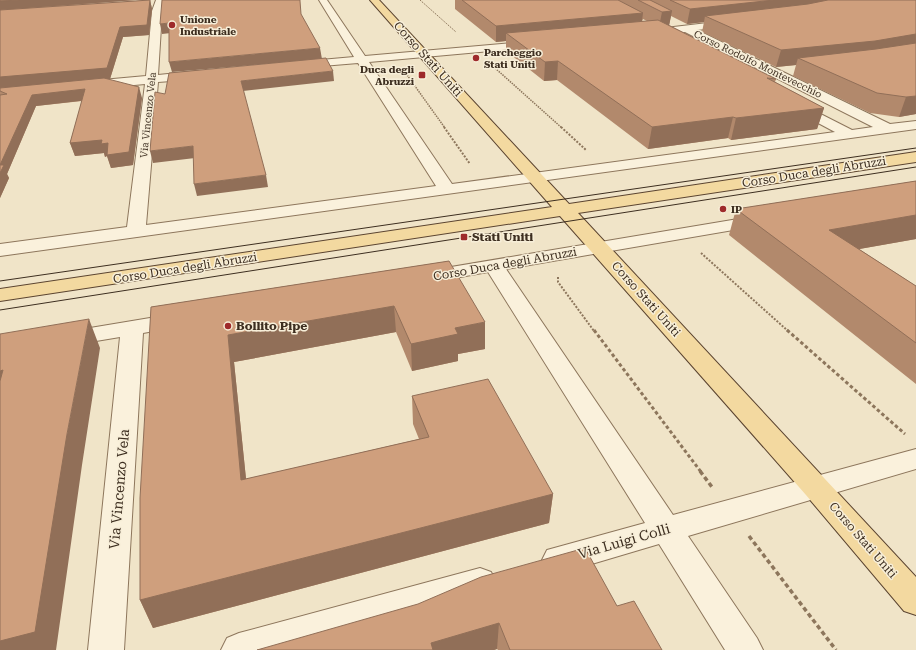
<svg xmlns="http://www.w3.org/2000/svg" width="916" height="650" font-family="'Roboto Serif',serif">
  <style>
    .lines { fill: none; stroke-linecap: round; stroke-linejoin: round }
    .minor-casing { stroke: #8d765c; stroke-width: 2 }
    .major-casing { stroke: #5b4430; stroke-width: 2 }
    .path-far4 { stroke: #8d765c; stroke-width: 1; stroke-dasharray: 1.5 1; stroke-linecap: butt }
    .path-far3 { stroke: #8d765c; stroke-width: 1.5; stroke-dasharray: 1.5 1; stroke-linecap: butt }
    .path-far2 { stroke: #8d765c; stroke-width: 2; stroke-dasharray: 2 1.5; stroke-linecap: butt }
    .path-far1 { stroke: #8d765c; stroke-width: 3; stroke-dasharray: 3.5 2.5; stroke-linecap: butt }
    .path { stroke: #8d765c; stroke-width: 3.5; stroke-dasharray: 4.5 3; stroke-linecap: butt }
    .minor { fill: #faf1dc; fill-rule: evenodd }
    .major { fill: #f3d9a0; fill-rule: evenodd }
    .tram { stroke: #3d2e20; stroke-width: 1 }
    .wall { fill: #b2896c; fill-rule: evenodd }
    .shaded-wall { fill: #916f58 }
    .building { fill: #cf9f7d; stroke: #916f58 }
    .poi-dot { fill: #9e2a2b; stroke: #f7eed8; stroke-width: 1.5 }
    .labels { text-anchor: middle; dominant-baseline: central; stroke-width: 3; stroke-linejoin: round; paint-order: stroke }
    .far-poi-label { font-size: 10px; font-weight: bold; fill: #3d2e20; stroke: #f7eed8; text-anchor: start }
    .far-street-label { font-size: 10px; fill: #3d2e20; stroke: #f7eed8 }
    .street-label { font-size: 12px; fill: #3d2e20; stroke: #f7eed8 }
    .poi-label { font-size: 12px; font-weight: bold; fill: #3d2e20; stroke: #f7eed8; text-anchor: start }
    .near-street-label { font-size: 14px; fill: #3d2e20; stroke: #f7eed8 }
  </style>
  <rect width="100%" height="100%" fill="#f0e4c8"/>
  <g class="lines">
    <g class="minor-casing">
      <g id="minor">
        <path d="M156,0H164L162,11L158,75L198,71L202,72L204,75L202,78L198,79L158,82L146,225L436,186L358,63L298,68L294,67L292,65L294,63L298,62L354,57L319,0H327L365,56L534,41L538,42L539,44L538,46L534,47L369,62L452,184L835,132L790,108L788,105L790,102L795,101L852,130L873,127L685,32L648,36L643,33L648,30L733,20L736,21L738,23L736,25L733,26L697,30L890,124L916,121V129L0,256V244L127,227L145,84L91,89L87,88L85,85L87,82L91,81L146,76L152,11Z"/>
        <path d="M762,215L768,216L771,220L768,224L506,269L673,515L916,449V469L688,536L757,638L763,650H725L659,544L558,574L547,570L542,560L547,550L645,523L488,272L427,283L420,281L417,277L420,273L427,271Z"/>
        <path d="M180,313L188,315L191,320L188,325L143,333L124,650H88L120,337L66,346L58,344L55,339L58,334L66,332Z"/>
        <path d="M480,568L491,572L496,582L491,592L480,596L297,650H221L227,638L239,633Z"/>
      </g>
    </g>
    <g class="major-casing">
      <path id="major" d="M370,0H379L569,204L916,152V162L578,213L916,577V615L904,611L806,495L560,216L0,301V289L552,207Z"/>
    </g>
    <path class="path-far4" d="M420,0L456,32"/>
    <g class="path-far3">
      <path d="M495,68L562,128"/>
      <path d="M407,75L445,128"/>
    </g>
    <g class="path-far2">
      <path d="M444,127L470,164"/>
      <path d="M561,127L586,150"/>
      <path d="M701,253L788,331"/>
      <path d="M558,277V282L594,331"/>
    </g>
    <g class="path-far1">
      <path d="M594,330L701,472"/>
      <path d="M787,330L905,434"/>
    </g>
    <g class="path">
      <path d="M700,471L712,487"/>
      <path d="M749,536L836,650"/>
    </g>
    <use href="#minor" class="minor"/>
    <use href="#major" class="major"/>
    <g class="tram">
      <path d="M0,281L916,148"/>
      <path d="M0,310L916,167"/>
    </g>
  </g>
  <g class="wall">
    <path d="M0,0H136L35,8L150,0L152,9L149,35L123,37L110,79H107L142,98L133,165L111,168L107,156L105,157L104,153L75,156L70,143L82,101L36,106L7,174L9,178L0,198Z"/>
    <path d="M455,0H916V114L899,117L870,113L793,76L796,65L776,67L702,32L704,22L687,24L671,16L669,25L776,79L775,82L824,108L817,129L731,140L728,138L648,149L557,80L544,81L506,51V41L496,42L455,9ZM643,19L647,21H642Z"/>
    <path d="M916,181V239L859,249L916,286V384L729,235L736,209Z"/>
    <path d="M449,261L485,349L458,354V361L412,371L396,332L234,362L246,479L419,439L413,424L412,396L553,494L549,523L153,628L140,600L151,307Z"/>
    <path d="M617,606L662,650H498L497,649L494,650H257Z"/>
  </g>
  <g class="shaded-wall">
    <path d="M20,0H136L0,10V1Z"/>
    <path d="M150,0L152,9L149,35L123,37L110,79L0,88V77L120,27Z"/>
    <path d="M774,0H853L705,16L704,22L687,24L690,9Z"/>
    <path d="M672,11L669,26L659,27L662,12Z"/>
    <path d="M643,13L641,29L506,33V41L496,42V26Z"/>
    <path d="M169,23L171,33L162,34L160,24Z"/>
    <path d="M916,34V50L798,58L796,65L776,67L781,50Z"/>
    <path d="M320,48L322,59L172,72L169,62Z"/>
    <path d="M558,61L557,80L544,81L545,62Z"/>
    <path d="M333,71L334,81L243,91L241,81Z"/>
    <path d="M139,87L142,98L133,165L111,168L107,156L105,157L104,153L75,156L70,143Z"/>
    <path d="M85,89L88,100L36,106L7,174L9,178L0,198V165L32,95Z"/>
    <path d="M916,96V114L899,117L906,97Z"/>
    <path d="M824,108L817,129L731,140L736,118Z"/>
    <path d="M733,117L728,138L648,149L652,127Z"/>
    <path d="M193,146L195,158L153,163L150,151Z"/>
    <path d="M266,175L268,187L197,196L194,184Z"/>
    <path d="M916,215V239L820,256L829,230Z"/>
    <path d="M394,306L396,332L234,362L249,508L241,480L228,335Z"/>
    <path d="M89,319L100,348L82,465L56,650H0V641L67,434Z"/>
    <path d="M485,322V349L458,354V361L412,371L411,344L455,328Z"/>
    <path d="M3,370L0,404V371Z"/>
    <path d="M553,494L549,523L153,628L140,600Z"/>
    <path d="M499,623L497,649L494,650H431V643Z"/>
  </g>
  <g class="building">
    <path d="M0,0H20L0,1Z"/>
    <path d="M150,0L147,25L120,27L107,68L0,77V10Z"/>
    <path d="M162,0H300V1L301,14L320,48L169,62V23L160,24Z"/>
    <path d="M462,0H618L643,13L496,26Z"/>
    <path d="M638,0H650L672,11L662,12Z"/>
    <path d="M670,0H774L690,9Z"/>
    <path d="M828,0H916V34L875,41L781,50L705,16L808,4Z"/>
    <path d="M658,20L776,79L767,78L824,108L736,118L733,117L652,127L558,61L545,62L506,33Z"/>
    <path d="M916,43V96L906,97L877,93L798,58L876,49Z"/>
    <path d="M326,58L333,71L241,81L266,175L194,184L193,146L150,151L155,92L165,94L169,73Z"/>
    <path d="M104,78L139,87L129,152L107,155L108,143L101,144L102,140L70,143L85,89L32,95L0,165H4L0,173V95L7,94L0,91V88Z"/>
    <path d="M916,181V215L829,230L916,286V343L736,209Z"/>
    <path d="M449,261L485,322L455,328L458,334L411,344L394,306L228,335L241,480L429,437L412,396L488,379L553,494L140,600V498L151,307Z"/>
    <path d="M89,319L67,434L35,632L0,641V381L3,370L0,371V334Z"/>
    <path d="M585,548L617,606L634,601L662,650H510L499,623L431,643L433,650H257L418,604L481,577Z"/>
  </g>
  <g class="poi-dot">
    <circle cx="172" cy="25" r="4"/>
    <circle cx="476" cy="58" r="4"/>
    <rect x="418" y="71" width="8" height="8" rx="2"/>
    <circle cx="723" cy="209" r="4"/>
    <rect x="460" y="233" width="8" height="8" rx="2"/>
    <circle cx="228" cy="326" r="4"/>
  </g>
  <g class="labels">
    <g class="far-poi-label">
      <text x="180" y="19">Unione<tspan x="180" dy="12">Industriale</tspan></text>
      <text x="484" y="52">Parcheggio<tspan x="484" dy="12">Stati Uniti</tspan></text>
      <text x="414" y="69" text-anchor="end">Duca degli<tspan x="414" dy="12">Abruzzi</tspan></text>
      <text x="731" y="209">IP</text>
    </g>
    <g class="far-street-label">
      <text transform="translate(758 64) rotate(26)">Corso Rodolfo Montevecchio</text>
      <text transform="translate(148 115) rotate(-84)">Via Vincenzo Vela</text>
    </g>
    <g class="street-label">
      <text transform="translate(428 59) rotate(48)">Corso Stati Uniti</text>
      <text transform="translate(814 172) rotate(-9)">Corso Duca degli Abruzzi</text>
      <text transform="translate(505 264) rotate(-10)">Corso Duca degli Abruzzi</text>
      <text transform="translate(185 268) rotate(-9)">Corso Duca degli Abruzzi</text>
      <text transform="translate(646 299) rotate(48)">Corso Stati Uniti</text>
      <text transform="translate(863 540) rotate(49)">Corso Stati Uniti</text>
    </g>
    <g class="poi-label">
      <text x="472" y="237">Stati Uniti</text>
      <text x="236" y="326">Bollito Pipe</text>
    </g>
    <g class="near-street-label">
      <text transform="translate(119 489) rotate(-85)">Via Vincenzo Vela</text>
      <text transform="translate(624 541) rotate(-16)">Via Luigi Colli</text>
    </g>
  </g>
</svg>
